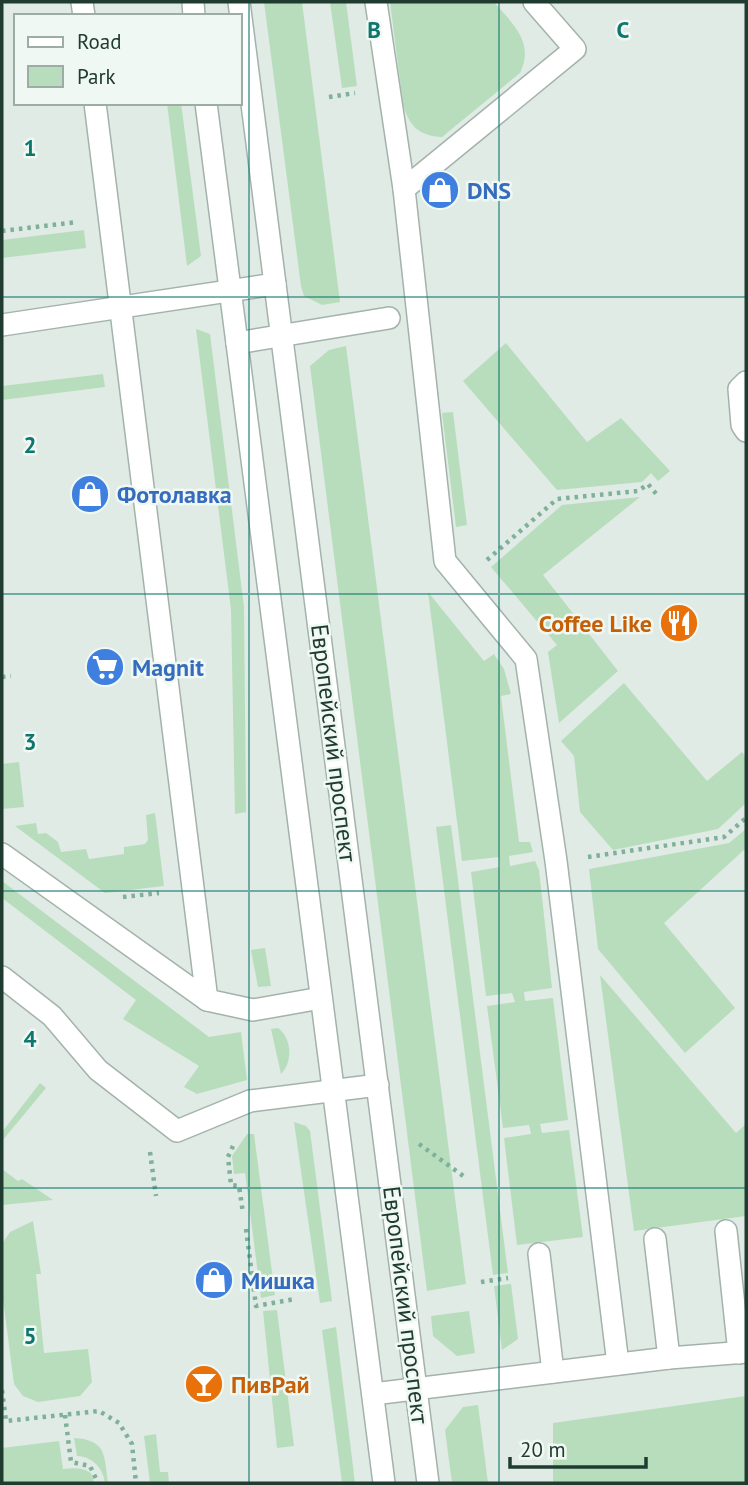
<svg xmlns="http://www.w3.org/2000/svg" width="748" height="1485" font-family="'PT Sans',sans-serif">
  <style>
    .green { fill: #b8ddbd }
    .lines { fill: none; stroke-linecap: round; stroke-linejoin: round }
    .service-casing { stroke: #a3b3ab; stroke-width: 24 }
    .minor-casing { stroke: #a3b3ab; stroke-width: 24 }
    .path { stroke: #7fb09a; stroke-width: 4.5; stroke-dasharray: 3.5 5; stroke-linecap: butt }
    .service { stroke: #fff; stroke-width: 21 }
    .minor { stroke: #fff; stroke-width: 21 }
    .grid { fill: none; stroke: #0f766e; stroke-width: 2; stroke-opacity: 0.55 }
    .labels { text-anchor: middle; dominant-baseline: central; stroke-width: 5; stroke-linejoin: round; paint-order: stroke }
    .shop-label { font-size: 24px; font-weight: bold; fill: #366cbe; stroke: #f0f8f3; text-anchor: start }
    .food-label { font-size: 24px; font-weight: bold; fill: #c56008; stroke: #f0f8f3; text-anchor: end }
    .street-label { font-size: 24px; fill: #203c31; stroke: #f0f8f3 }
    .grid-label { font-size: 23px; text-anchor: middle; font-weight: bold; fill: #0f766e; stroke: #f0f8f3; stroke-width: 5; stroke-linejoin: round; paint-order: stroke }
  </style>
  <rect width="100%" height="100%" fill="#e0ebe5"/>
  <g class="green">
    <path d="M264,2H302L340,302L322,305L304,296L301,286Z"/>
    <path d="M330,2H346L357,86L342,88Z"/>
    <path d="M390,2H494C513,24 535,43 520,73L442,137C419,136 409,126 403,104Z"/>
    <path d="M167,103H181L201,256L187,266Z"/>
    <path d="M84,230L86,248L2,258V240Z"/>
    <path d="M196,329L210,334L244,607L246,812L235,814L231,610Z"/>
    <path d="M506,343L587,442L621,418L670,471L658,481L651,473L642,482L557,490L463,381Z"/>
    <path d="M346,346L466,1284L427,1291L310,366L329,350Z"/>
    <path d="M103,374L105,387L2,400V386Z"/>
    <path d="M453,412L467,525L456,527L442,413Z"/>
    <path d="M640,497L543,575L618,671L559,723L548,652L557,645L491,567L562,505Z"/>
    <path d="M428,592L484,661L494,654L504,669L511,694L501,696L519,842H530L533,852L509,856L510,866L535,861L539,870L552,988L524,992L525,1001L553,998L568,1120L540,1124L542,1133L569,1130L583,1237L517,1245L504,1138L531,1134L529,1125L503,1128L487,1006L515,1002L512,993L486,996L471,872L500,867L499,857L462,861Z"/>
    <path d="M624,683L707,781L742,752L746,757V803L718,829L613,850L580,812L574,756L561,741Z"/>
    <path d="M19,762L24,807L2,809V764Z"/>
    <path d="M155,813L164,886L105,893L15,826L36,823L38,834L46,833L58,842L61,852L86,849L89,859L124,854V847L145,844L148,840L146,815Z"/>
    <path d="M451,825L508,1273L493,1275L436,827Z"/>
    <path d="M746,829V848L664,923L735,1008L685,1053L598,949L589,869L729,843Z"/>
    <path d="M2,881L209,1037L241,1032L247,1080L197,1094L184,1087L199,1066L123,1019L136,1000L2,898Z"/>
    <path d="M265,948L271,986L258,987L251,950Z"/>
    <path d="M600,975L736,1133L746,1124V1216L634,1231Z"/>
    <path d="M278,1028C292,1038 293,1062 281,1074L271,1029Z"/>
    <path d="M40,1083L46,1088L2,1141V1132Z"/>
    <path d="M294,1122L306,1126L310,1131L332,1301L320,1303Z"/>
    <path d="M247,1134H254L275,1295L261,1298L245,1173L234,1174L232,1156Z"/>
    <path d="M2,1169L18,1181L22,1179L53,1200L2,1205Z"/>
    <path d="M33,1221L41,1274H36L44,1353L88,1349L92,1382L80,1396L38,1402L23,1396L14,1384L2,1291V1244L10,1232Z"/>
    <path d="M511,1284L518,1339L502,1350L494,1286Z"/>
    <path d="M277,1310L294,1446L277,1448L263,1311Z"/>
    <path d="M469,1311L475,1353L457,1356L433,1336L431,1316Z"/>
    <path d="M336,1327L355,1483H342L322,1330Z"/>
    <path d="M746,1396V1483H553V1423Z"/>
    <path d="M478,1405L488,1483H452L445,1430L463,1407Z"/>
    <path d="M156,1434L160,1472H168L169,1483H150L144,1436Z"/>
    <path d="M74,1438C107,1440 104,1455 108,1483H105C103,1468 93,1457 77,1456Z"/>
    <path d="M59,1441L63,1469C75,1468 81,1467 91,1473L94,1483H2V1448Z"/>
  </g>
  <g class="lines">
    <g class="service-casing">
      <g id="service">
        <path d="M82,2L84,16"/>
        <path d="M376,2L404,189L445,561L526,659L556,861L618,1364"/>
        <path d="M95,103L207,1000L253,1010L321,998"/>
        <path d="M404,189L575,49L534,2"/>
        <path d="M2,325L275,284"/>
        <path d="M237,343L389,318"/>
        <path d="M746,382L739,389L742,425L746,431"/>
        <path d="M2,854L207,1000"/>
        <path d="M2,977L52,1016L98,1070L177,1131L250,1101L378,1085"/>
        <path d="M726,1231L739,1353"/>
        <path d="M655,1239L669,1358"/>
        <path d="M539,1254L553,1372"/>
        <path d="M373,1394L669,1358L746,1352"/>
      </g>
    </g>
    <g class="minor-casing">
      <g id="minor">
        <path d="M193,2L194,16"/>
        <path d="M239,2L428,1483"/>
        <path d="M206,103L384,1483"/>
      </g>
    </g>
    <g class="path">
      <path d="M329,97L355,93"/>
      <path d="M2,231L78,222"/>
      <path d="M487,560L557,499L638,491L648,484L658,496"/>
      <path d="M2,677L11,676"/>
      <path d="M588,857L724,837L746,818"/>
      <path d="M123,897L159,893"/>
      <path d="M419,1144L466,1178"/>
      <path d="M233,1146L228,1157L231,1185L239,1186L243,1213"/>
      <path d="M150,1152L156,1196"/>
      <path d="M246,1229L256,1306L295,1299"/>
      <path d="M481,1282L508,1278"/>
      <path d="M2,1390L6,1421L99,1411L119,1423L132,1444L136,1483"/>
      <path d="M65,1415L71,1462L90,1466L98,1483"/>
    </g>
    <use href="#service" class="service"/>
    <use href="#minor" class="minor"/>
  </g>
  <path class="grid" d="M249,2V1483M499,2V1483M2,297H746M2,594H746M2,891H746M2,1188H746"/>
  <defs>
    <g id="shop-disc" transform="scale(2.0125)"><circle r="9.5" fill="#3f7fe0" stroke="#f0f8f3"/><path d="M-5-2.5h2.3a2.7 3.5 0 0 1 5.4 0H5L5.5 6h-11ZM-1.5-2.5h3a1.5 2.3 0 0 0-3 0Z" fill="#fff"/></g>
    <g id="restaurant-disc" transform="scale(2.0125)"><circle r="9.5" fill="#e8710a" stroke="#f0f8f3"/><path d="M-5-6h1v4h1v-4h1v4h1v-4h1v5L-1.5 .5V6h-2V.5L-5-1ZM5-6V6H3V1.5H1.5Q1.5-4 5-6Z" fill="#fff"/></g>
    <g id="supermarket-disc" transform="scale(2.0125)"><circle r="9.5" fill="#3f7fe0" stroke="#f0f8f3"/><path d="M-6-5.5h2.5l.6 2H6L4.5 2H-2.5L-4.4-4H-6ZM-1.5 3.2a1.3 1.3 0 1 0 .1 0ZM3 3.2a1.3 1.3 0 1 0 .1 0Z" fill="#fff"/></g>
    <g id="bar-disc" transform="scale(2.0125)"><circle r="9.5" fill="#e8710a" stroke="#f0f8f3"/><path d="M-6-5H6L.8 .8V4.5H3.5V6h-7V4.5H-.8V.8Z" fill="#fff"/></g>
  </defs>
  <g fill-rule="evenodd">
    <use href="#shop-disc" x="440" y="190"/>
    <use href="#shop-disc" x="90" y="494"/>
    <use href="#restaurant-disc" x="679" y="623"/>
    <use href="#supermarket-disc" x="105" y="667"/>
    <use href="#shop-disc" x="214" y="1280"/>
    <use href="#bar-disc" x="204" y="1384"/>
  </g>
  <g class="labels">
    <g class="shop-label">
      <text x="467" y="190">DNS</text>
      <text x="117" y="494">Фотолавка</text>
      <text x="132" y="667">Magnit</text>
      <text x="241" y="1280">Мишка</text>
    </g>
    <g class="food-label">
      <text x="652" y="623">Coffee Like</text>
      <text x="231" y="1384" text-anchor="start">ПивРай</text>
    </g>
    <g class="street-label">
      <text transform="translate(334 743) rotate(83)">Европейский проспект</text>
      <text transform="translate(406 1305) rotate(83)">Европейский проспект</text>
    </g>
  </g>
  <g class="grid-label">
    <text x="374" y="38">B</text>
    <text x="623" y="38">C</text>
    <text x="30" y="156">1</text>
    <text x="30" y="453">2</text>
    <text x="30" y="750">3</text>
    <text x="30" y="1047">4</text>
    <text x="30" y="1344">5</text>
  </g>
  <rect width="748" height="1485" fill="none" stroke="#203c31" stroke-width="7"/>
  <rect x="14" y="14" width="228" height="91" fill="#f0f8f3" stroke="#9dada5" stroke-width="2"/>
  <rect x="28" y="37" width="35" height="10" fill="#ffffff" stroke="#9dada5" stroke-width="2"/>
  <text x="77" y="49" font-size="21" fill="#203c31">Road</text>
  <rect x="28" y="66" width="35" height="21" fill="#b8ddbd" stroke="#9dada5" stroke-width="2"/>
  <text x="77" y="84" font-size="21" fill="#203c31">Park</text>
  <path d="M510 1457v10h136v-10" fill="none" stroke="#203c31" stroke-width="3.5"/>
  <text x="520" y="1457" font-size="21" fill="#203c31" stroke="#f0f8f3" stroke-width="5" paint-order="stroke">20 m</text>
</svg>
